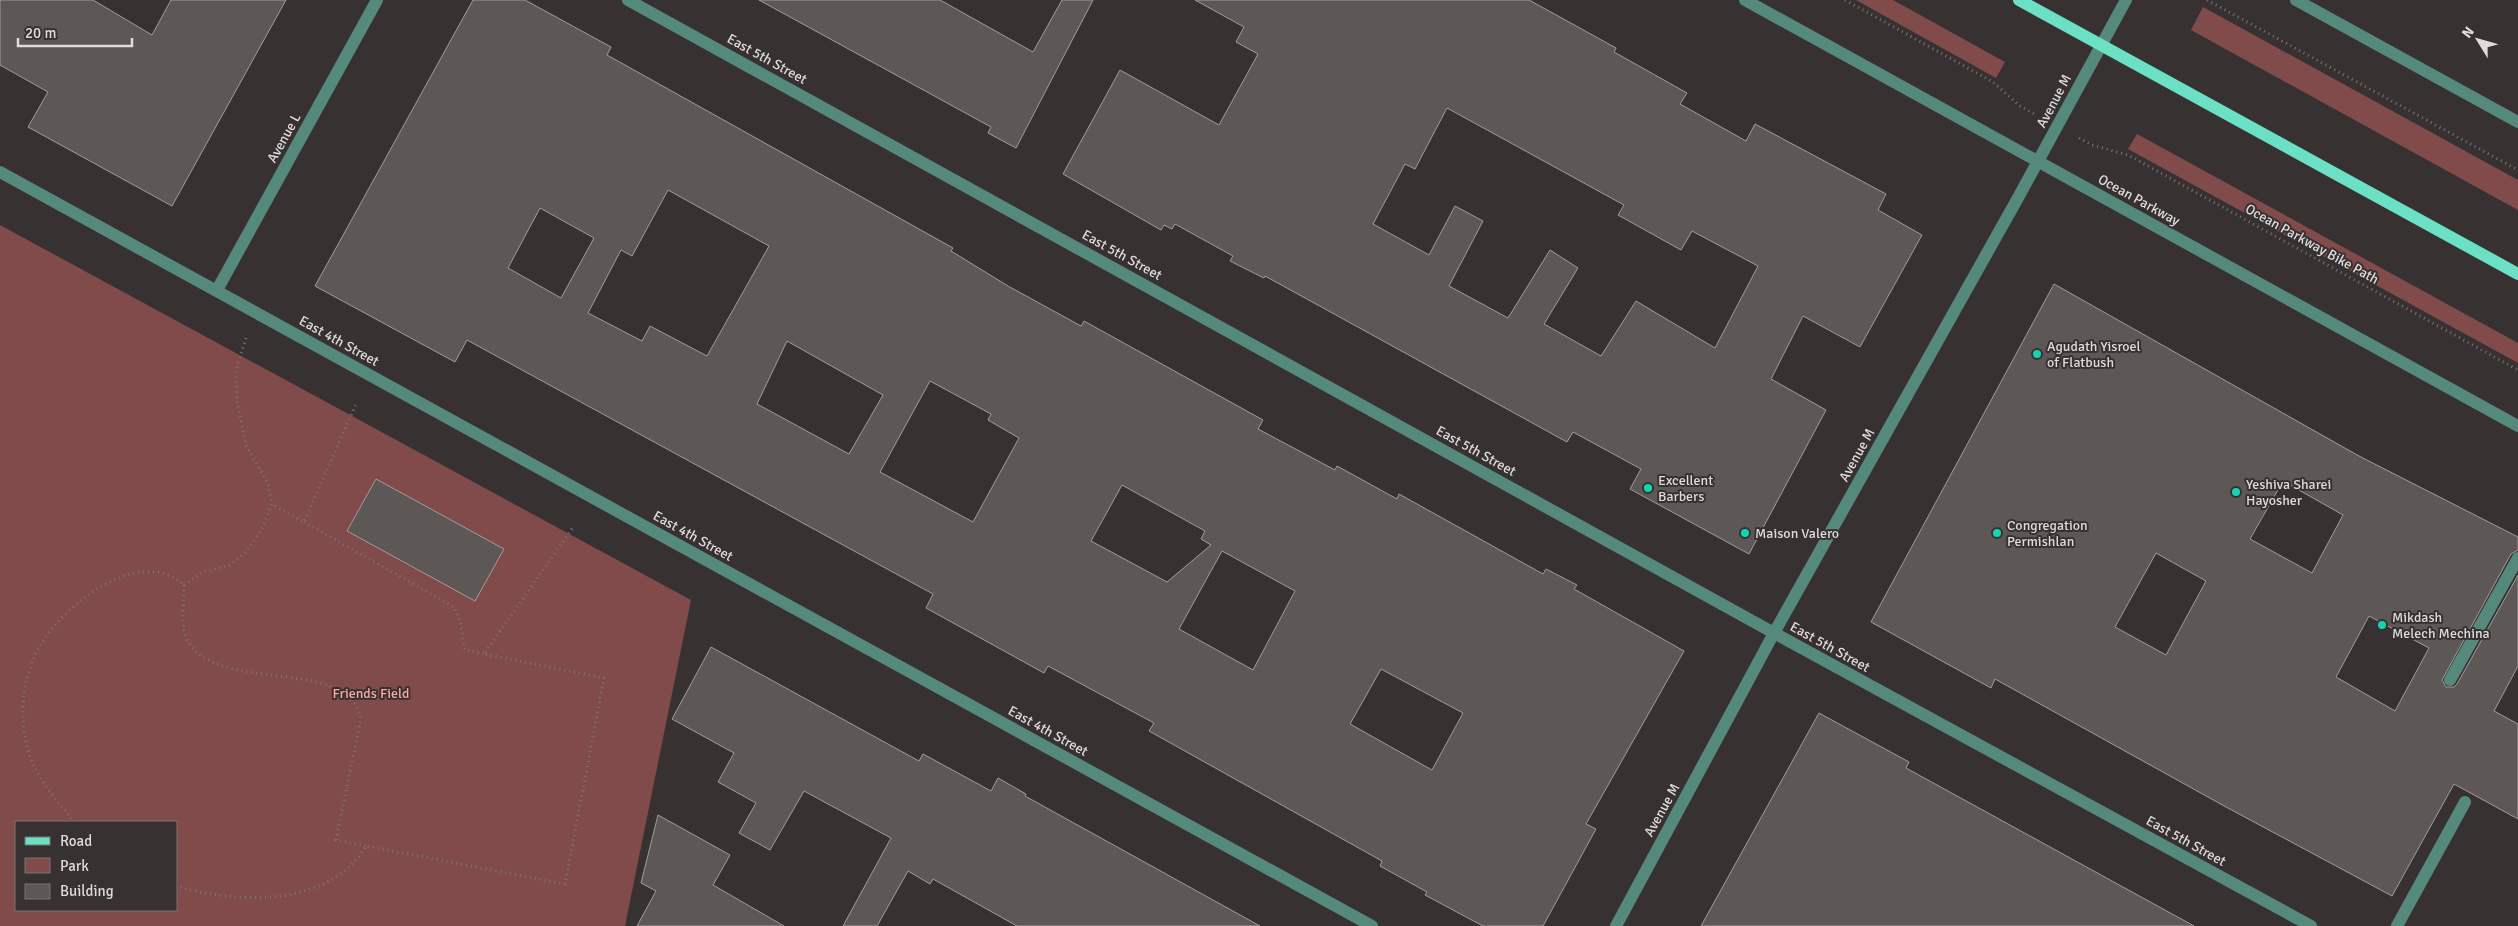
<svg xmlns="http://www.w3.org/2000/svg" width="2518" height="926" font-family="Signika,sans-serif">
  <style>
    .green { fill: #804b4a; fill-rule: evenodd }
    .building { fill: #5d5756; stroke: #a39c9c; fill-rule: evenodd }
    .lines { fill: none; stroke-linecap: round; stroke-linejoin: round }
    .path { stroke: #7a7575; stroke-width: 3; stroke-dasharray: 1 4; stroke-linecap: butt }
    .minor { stroke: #55897c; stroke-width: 12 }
    .major { stroke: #6ce0c4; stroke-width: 12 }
    .poi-dot { fill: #13d5b3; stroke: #373131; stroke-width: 2 }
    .labels { text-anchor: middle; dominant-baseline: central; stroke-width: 4; stroke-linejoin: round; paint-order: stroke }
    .street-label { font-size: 14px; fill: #dfdcdb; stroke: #373131 }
    .poi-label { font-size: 14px; fill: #dfdcdb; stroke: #373131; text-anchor: start }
    .park-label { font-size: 14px; fill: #fea7a4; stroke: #373131 }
  </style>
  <rect width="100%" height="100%" fill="#373131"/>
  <g class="green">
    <path d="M1856,0H1893L2005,62L1996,78Z"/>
    <path d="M2203,7L2518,180V210L2191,30Z"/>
    <path d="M2137,134L2518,343V363L2128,149Z"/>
    <path d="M0,225L691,600L625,926H0ZM16,822H176V910H16Z"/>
  </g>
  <g class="building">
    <path d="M0,0H93L152,35L171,0H286L172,206L28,127L48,92L0,65Z"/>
    <path d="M473,0H525L611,47L607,55L953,248L951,251L1008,286L1081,326L1084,321L1263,420L1258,429L1335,470L1337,466L1397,499L1399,494L1543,574L1546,569L1577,585L1574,589L1684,651L1586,824L1596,829L1543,926H1483L1425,895L1427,892L1380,866L1382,861L1149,731L1154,723L1048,666L1044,673L926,608L933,594L467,340L455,362L315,286ZM668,190L769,246L707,356L650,326L642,341L588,313L621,250L632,256ZM540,208L594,238L561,298L508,268ZM787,341L883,395L849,454L757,404ZM930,381L991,414L988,420L1019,438L973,522L880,472ZM1122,485L1205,531L1201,539L1211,545L1167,582L1091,541ZM1222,551L1295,591L1253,670L1179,629ZM1381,669L1463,713L1432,770L1350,724Z"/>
    <path d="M759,0H940L1033,52L1062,0H1093L1016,148L988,133L991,127Z"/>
    <path d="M1195,0H1529L1616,48L1614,52L1687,93L1680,104L1746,141L1755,124L1886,194L1878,210L1922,235L1860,347L1803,316L1771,379L1826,410L1749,554L1630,489L1641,469L1573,432L1567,442L1265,276L1264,278L1230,261L1233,256L1175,224L1172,229L1164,225L1161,230L1063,174L1120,70L1219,125L1258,54L1236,42L1244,27ZM1447,108L1624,205L1618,215L1681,250L1692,231L1758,266L1715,348L1636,301L1601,356L1544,324L1578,268L1550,250L1508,318L1449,286L1483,221L1455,206L1429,255L1373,224L1405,164L1415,169Z"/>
    <path d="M2054,284L2359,456L2518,537V550L2511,554L2442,680L2446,687H2454L2457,684L2518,575V666L2494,711L2518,724V819L2454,784L2392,896L2226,807L1995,679L1991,688L1871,622ZM2283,481L2343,515L2312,573L2250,539ZM2156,553L2206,581L2166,655L2115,627ZM2369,616L2429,648L2395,711L2336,677Z"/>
    <path d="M376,479L504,549L475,601L347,531Z"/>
    <path d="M711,647L919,761L923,754L991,791L998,778L1026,794L1025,796L1260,926H1017L933,879L930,884L908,871L877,926H843L891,838L804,791L770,850L739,833L756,803L718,782L734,753L672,719Z"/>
    <path d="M1819,713L1909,762L1906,768L2194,926H1701Z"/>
    <path d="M658,815L730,855L713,885L784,926H637L656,891L641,883Z"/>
  </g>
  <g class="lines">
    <g class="path">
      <path d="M1845,0L1993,82L2020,106L2034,114"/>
      <path d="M2207,0L2518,170"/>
      <path d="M2079,138L2092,145L2128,155L2518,370"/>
      <path d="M246,338L236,370L237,401L246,445L268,484L272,504"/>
      <path d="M304,522L454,607L460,621L465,650L484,654"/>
      <path d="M184,585C184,597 181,624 185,635C209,698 349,653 361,719L336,840L366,846"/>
      <path d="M184,585L203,572L230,565L246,552L261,531L272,504L304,522L356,404"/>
      <path d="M75,822C56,801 33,774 27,746C20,718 22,686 33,660C50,617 119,557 168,575C174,577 179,582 184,585"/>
      <path d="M176,886C236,904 329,908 366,846L565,884L604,678L484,654L574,526"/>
    </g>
    <g class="minor">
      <path d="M628,0L1774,633L2311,926"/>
      <path d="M1745,0L2518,426"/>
      <path d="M2296,0L2518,122"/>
      <path d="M0,172L1372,926"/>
      <path d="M217,290L377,0"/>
      <path d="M2450,680L2518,558"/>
      <path d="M1616,926L1774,633L2019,196L2126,0"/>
      <path d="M2397,926L2465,802"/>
    </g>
    <path class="major" d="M2019,0L2518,274"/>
  </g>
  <g class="poi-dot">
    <circle cx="2037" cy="354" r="5"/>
    <circle cx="1648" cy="488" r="5"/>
    <circle cx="2236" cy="492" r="5"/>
    <circle cx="1745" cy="533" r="5"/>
    <circle cx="1997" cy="533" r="5"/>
    <circle cx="2382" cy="625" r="5"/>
  </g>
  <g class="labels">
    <g class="street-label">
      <text transform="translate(767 59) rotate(29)">East 5th Street</text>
      <text transform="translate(2054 101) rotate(-62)">Avenue M</text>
      <text transform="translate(284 138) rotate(-61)">Avenue L</text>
      <text transform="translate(2139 200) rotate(29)">Ocean Parkway</text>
      <text transform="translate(2312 244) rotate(29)">Ocean Parkway Bike Path</text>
      <text transform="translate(1122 255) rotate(29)">East 5th Street</text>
      <text transform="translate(339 341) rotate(29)">East 4th Street</text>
      <text transform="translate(1476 451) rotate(29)">East 5th Street</text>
      <text transform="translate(1857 455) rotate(-61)">Avenue M</text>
      <text transform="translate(693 536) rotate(29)">East 4th Street</text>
      <text transform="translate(1830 647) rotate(29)">East 5th Street</text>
      <text transform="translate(1048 731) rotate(29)">East 4th Street</text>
      <text transform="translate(1662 810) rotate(-61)">Avenue M</text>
      <text transform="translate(2186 841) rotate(29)">East 5th Street</text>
    </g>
    <g class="poi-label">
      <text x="2047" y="346">Agudath Yisroel<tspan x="2047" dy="16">of Flatbush</tspan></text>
      <text x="1658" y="480">Excellent<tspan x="1658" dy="16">Barbers</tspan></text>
      <text x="2246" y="484">Yeshiva Sharei<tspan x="2246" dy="16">Hayosher</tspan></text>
      <text x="2007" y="525">Congregation<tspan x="2007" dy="16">Permishlan</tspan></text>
      <text x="1755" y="533">Maison Valero</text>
      <text x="2392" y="617">Mikdash<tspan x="2392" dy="16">Melech Mechina</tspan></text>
    </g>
    <g class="park-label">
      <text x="371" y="693">Friends Field</text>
    </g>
  </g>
  <rect x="15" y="821" width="162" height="90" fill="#373131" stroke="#7a7575"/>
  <rect x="25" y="837" width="25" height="8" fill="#6ce0c4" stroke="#7a7575"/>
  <text x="60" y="846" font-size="15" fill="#dfdcdb">Road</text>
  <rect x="25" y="858" width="25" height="15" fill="#804b4a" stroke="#7a7575"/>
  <text x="60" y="871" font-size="15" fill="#dfdcdb">Park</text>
  <rect x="25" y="884" width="25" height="15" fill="#5d5756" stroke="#7a7575"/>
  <text x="60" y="896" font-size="15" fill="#dfdcdb">Building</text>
  <g transform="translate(2478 40) rotate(307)" stroke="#373131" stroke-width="4" paint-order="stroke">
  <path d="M0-4L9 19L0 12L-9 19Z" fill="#dfdcdb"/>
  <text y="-8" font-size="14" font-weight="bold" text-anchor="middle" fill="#dfdcdb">N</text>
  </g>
  <path d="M18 38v8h114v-8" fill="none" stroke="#dfdcdb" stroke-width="2.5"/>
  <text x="25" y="38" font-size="15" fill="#dfdcdb" stroke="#373131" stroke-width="4" paint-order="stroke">20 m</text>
</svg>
